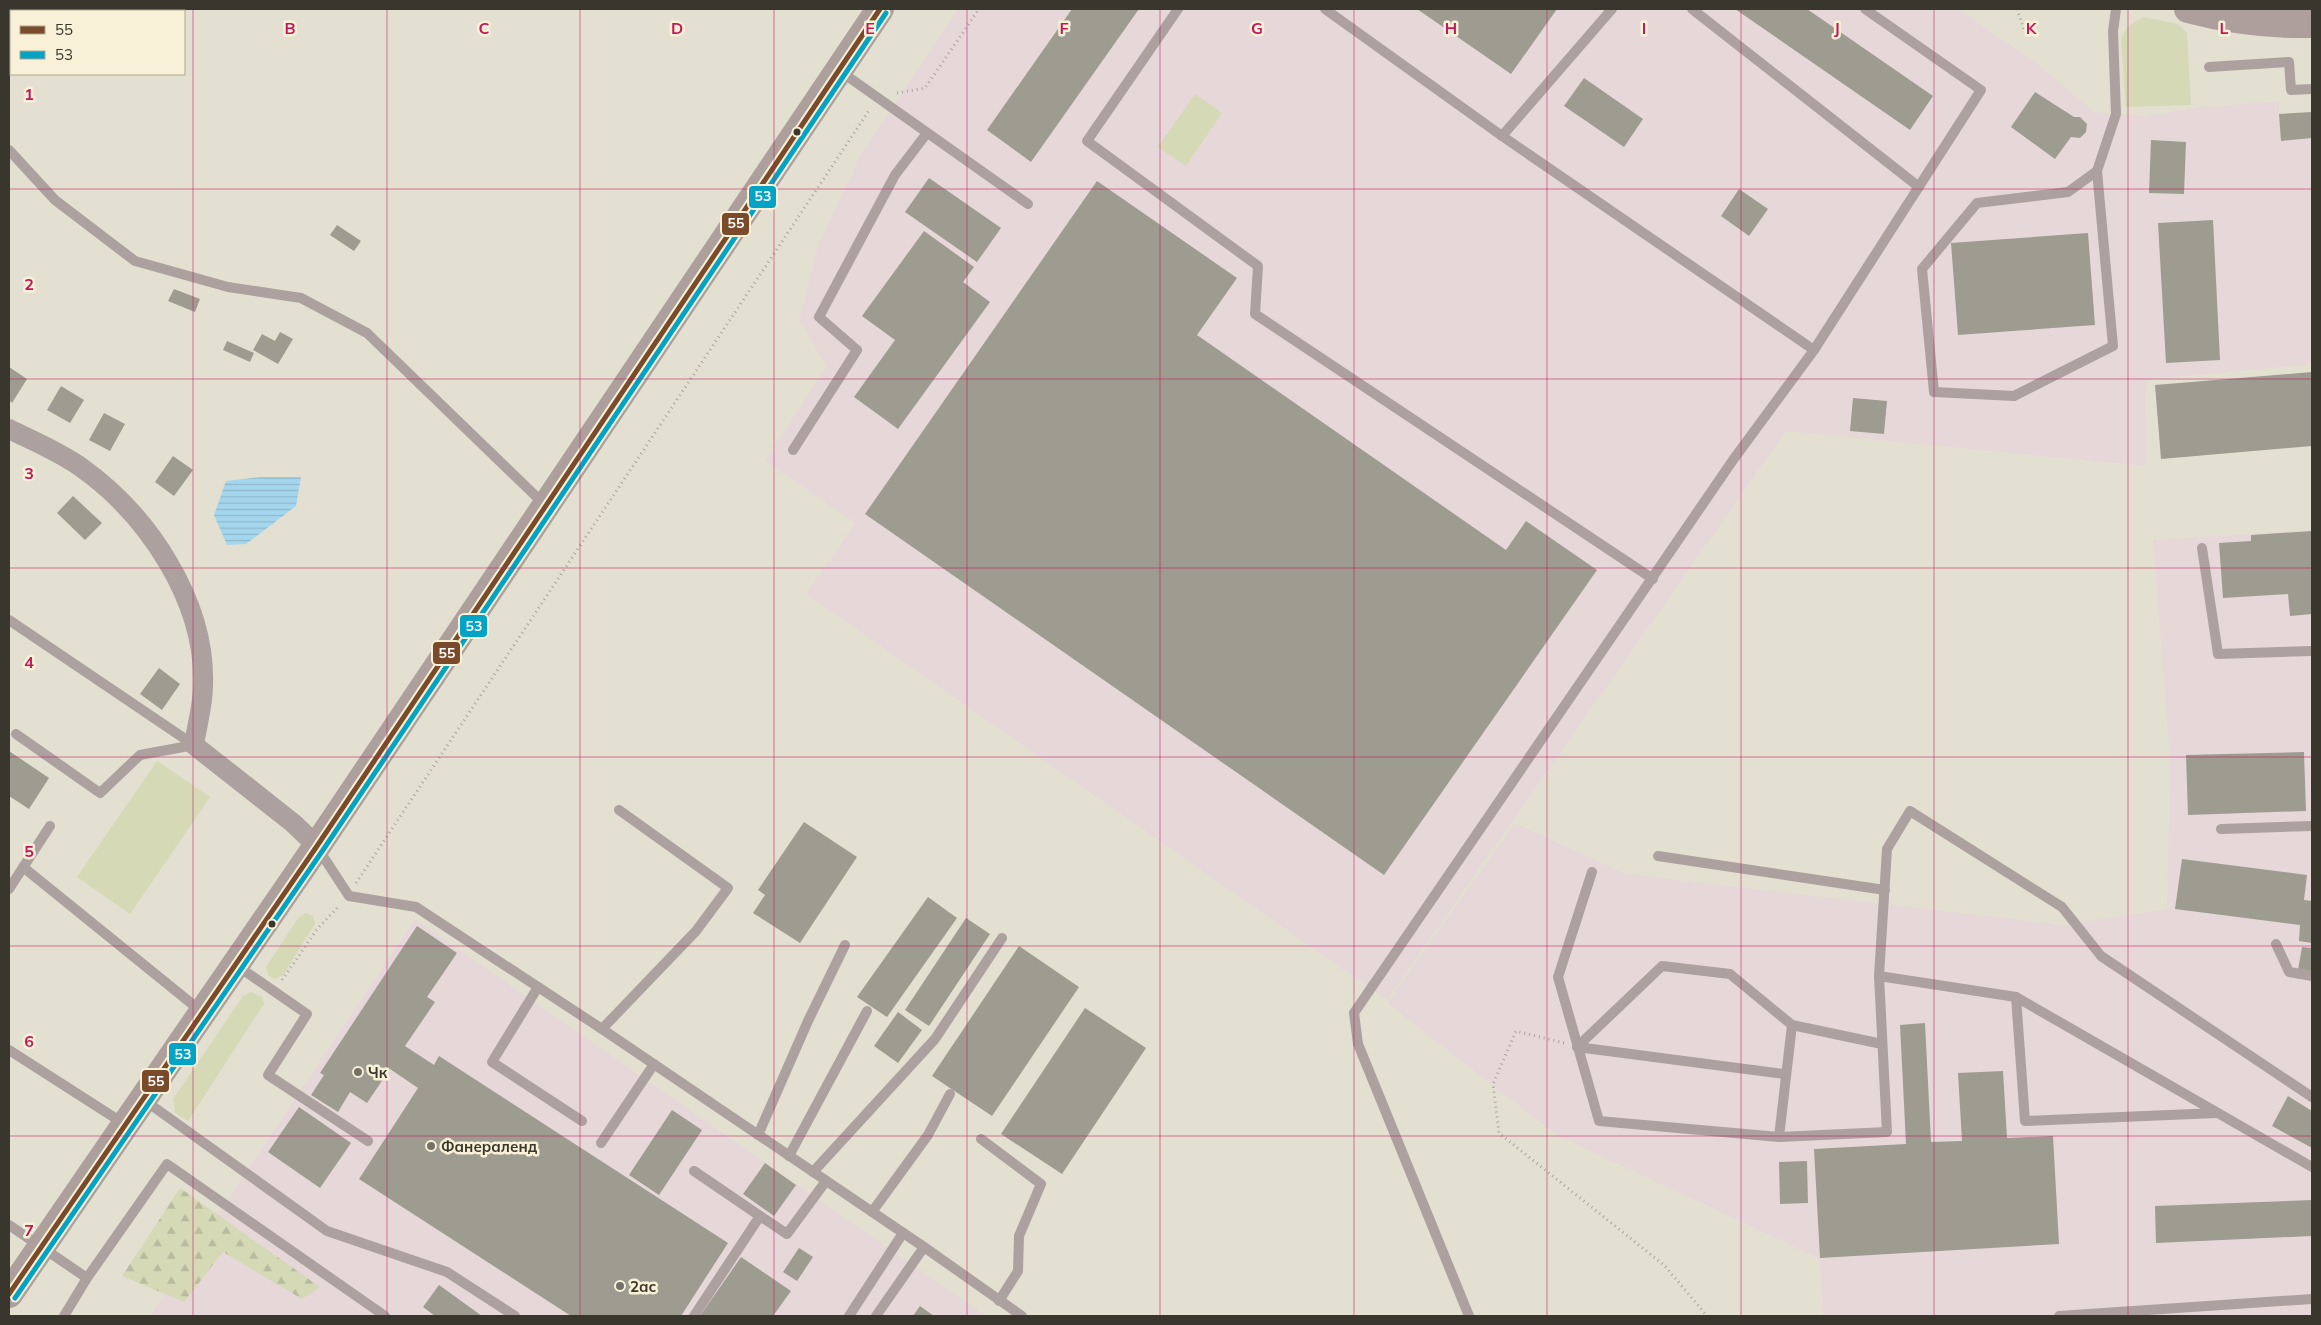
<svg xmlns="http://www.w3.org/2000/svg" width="2321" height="1325" font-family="Mulish,sans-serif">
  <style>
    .industrial { fill: #e6d8d9 }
    .grass { fill: #d5d9b6 }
    .forest { fill: url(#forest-firs) }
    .water { fill: url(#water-rules) }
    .building { fill: #9e9b90 }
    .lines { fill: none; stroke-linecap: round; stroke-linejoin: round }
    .path { stroke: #aaa39f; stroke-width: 3; stroke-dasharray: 1 4; stroke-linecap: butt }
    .service { stroke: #ada1a0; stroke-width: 10 }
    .minor { stroke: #ada1a0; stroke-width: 20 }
    .secondary { stroke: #ac9f9c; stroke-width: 28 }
    .bus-1-casing { stroke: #f8f1d7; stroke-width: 9 }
    .bus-2-casing { stroke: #f8f1d7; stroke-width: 9 }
    .bus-1 { stroke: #7a4b2a; stroke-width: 5 }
    .bus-2 { stroke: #03a3c6; stroke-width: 5 }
    .grid { fill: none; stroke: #c2185b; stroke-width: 1; stroke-opacity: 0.55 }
    .bus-dot { fill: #39372d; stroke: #f8f1d7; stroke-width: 2 }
    .poi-dot { fill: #747266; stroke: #f8f1d7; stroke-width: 2 }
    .labels { text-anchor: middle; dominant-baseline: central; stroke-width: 5; stroke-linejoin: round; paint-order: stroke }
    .poi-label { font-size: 15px; font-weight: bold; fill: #39372d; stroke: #f8f1d7; text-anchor: start }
    .grid-label { font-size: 16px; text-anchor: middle; font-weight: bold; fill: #c2185b; stroke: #f8f1d7; stroke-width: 5; stroke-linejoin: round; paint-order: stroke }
    .line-badge { stroke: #f8f1d7; stroke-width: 2 }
    .badge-label { font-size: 14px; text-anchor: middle; font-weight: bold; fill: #fff }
  </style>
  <defs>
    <pattern id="forest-firs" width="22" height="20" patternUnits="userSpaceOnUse" patternTransform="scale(1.25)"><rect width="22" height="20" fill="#d5d9b6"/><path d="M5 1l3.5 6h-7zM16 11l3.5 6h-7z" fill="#b8bb9d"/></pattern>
    <pattern id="water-rules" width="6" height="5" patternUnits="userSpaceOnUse" patternTransform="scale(1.25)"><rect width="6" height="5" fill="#a4d6ee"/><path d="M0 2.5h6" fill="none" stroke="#8eb8cc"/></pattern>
  </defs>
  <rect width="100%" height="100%" fill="#e3e0d1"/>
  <g class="industrial">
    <path d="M958,9H1958L2036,63L2095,112L2144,116L2201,107L2279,102L2281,141L2312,138V364L2146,380L2145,466L1786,431L1387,1000L806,594L855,523L765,461L827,366L799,321L818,246L862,152Z"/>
    <path d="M2312,530V1316H1823L1820,1259L1555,1134L1387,1003L1515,823L1626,874L2063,925L2167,909L2170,759L2153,540Z"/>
    <path d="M415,919L986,1316H150Z"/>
  </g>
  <g class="grass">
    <path d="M2144,17L2178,24L2187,33L2191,105L2126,107L2121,40C2125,27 2131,23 2144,17Z"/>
    <path d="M1195,94L1222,113L1186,166L1158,147Z"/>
    <path d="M157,761L210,797L130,914L77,877Z"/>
    <path d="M306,913L313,916L315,924L283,975L275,979L268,975L266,967L299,917Z"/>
    <path d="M251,992L262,997L264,1004L188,1121L175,1113L173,1099L243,996Z"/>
  </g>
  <path class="forest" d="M180,1188L320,1287L302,1299L223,1252L184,1302L122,1276Z"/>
  <path class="water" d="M261,477H301L296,506L246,544L227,545L214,515L226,481Z"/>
  <g class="building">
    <path d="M1072,9H1139L1031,162L987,130Z"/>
    <path d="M1417,9H1557L1511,74Z"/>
    <path d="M1735,9H1807L1933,96L1910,130Z"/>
    <path d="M1584,78L1643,119L1624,147L1564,106Z"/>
    <path d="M2035,92L2074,117H2080L2087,124L2086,132L2080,138L2071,137L2055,159L2011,127Z"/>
    <path d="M2312,112V138L2281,141L2279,114Z"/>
    <path d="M2151,140L2186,142L2184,194L2149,193Z"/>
    <path d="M929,178L1001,228L977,262L905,212Z"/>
    <path d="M1097,181L1237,278L1197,335L1506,550L1526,521L1597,570L1384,875L865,514Z"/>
    <path d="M1739,189L1768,209L1749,236L1721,216Z"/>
    <path d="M2213,220L2220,360L2166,363L2158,223Z"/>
    <path d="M337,225L361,241L354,251L330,235Z"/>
    <path d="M924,231L974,267L963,282L990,302L898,429L854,397L895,340L862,316Z"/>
    <path d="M2088,233L2095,325L1958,335L1951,243Z"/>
    <path d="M174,289L200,299L195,312L168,301Z"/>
    <path d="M280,332L293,339L278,364L253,350L262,334L275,341Z"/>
    <path d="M227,341L254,353L250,362L223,350Z"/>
    <path d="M9,367L27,379L12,403L9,400Z"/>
    <path d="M2312,372V446L2161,459L2155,385Z"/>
    <path d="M61,386L84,400L70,423L47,410Z"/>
    <path d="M1853,398L1887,401L1884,434L1850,431Z"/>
    <path d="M104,413L125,424L110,451L89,440Z"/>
    <path d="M173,456L193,470L174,496L155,482Z"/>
    <path d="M73,496L102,523L85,540L57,513Z"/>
    <path d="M2312,531V614L2290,616L2288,594L2223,598L2219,543L2251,541V535Z"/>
    <path d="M159,668L180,684L162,710L140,694Z"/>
    <path d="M9,751L49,778L29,809L9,796Z"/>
    <path d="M2304,752L2306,811L2188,815L2186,755Z"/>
    <path d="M804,822L857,857L800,943L753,913L765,895L758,890Z"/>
    <path d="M2182,859L2307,875L2304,900L2312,901V943L2299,941L2300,925L2175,909Z"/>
    <path d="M928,897L957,918L887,1017L857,997Z"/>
    <path d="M966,918L990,934L929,1026L905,1010Z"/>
    <path d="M417,926L457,953L427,997L435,1002L405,1046L434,1065L439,1056L728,1243L681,1316H571L359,1179L418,1088L390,1069L367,1103L350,1092L338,1112L311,1095L324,1075L320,1073Z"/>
    <path d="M1019,946L1079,987L992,1116L932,1076Z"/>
    <path d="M2302,947L2312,948V972L2298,970Z"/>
    <path d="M1085,1008L1146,1048L1062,1174L1001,1134Z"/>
    <path d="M898,1012L922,1030L898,1063L874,1046Z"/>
    <path d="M1925,1023L1931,1142L1962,1141L1958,1073L2003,1071L2007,1138L2053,1136L2059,1244L1820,1258L1814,1149L1906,1144L1900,1025Z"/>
    <path d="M2288,1096L2312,1111V1148L2272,1126Z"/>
    <path d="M299,1107L351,1143L320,1188L268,1152Z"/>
    <path d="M672,1110L702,1130L659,1195L629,1175Z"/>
    <path d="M1807,1161L1808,1203L1780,1204L1779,1162Z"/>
    <path d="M765,1163L796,1185L774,1216L743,1194Z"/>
    <path d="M2312,1200V1236L2156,1243L2155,1206Z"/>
    <path d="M799,1248L813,1257L797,1281L783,1272Z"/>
    <path d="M741,1257L791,1291L773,1316H700Z"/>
    <path d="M439,1285L482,1316H435L423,1307Z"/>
    <path d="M920,1306L934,1316H913Z"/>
  </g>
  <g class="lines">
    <g class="path">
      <path d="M2017,9L2024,29"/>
      <path d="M897,93L925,88L979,9"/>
      <path d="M356,883L870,109"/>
      <path d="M282,980L318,928L339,906"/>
      <path d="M1564,1043L1516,1031L1493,1084L1499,1133L1665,1266L1707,1316"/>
    </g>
    <g class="service">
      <path d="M1178,9L1087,141L1258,266L1255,314L1653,579"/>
      <path d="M1325,9L1502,136"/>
      <path d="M1612,9L1502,136L1814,350"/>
      <path d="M1692,9L1919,187"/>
      <path d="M2209,67L2289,62L2291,90L2312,89"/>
      <path d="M840,71L1028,204"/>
      <path d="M9,150L55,200L135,261L228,287L301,298L367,333L545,505"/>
      <path d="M2097,171L2068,192L1977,203L1922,269L1934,392L2014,396L2113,346L2097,171L2116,114L2113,31L2116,9"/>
      <path d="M793,450L857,350L819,317L895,175L927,133"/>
      <path d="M2202,548L2218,654L2312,651"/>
      <path d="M9,620L194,745"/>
      <path d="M16,734L100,793L140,755L194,745"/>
      <path d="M2221,829L2312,826"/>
      <path d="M317,847L349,896L416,907L602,1029L924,1247L1022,1316"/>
      <path d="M1658,856L1885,890"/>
      <path d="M23,867L202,1012"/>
      <path d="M1592,872L1558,977L1599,1121L1779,1137L1887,1132L1879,976"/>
      <path d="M9,889L50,826"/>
      <path d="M2276,944L2289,972L2312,976"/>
      <path d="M236,965L307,1014L268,1075L368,1141"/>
      <path d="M538,987L492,1062L582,1121"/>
      <path d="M2016,997L2025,1121L2217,1113"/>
      <path d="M602,1029L696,931L728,888L619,810"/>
      <path d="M1577,1047L1662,966L1730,974L1792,1025L1882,1044"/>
      <path d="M1577,1047L1784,1074"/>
      <path d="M9,1050L126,1125"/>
      <path d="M2312,1097L2101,956L2062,907L1910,811L1887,849L1879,976L2016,997L2312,1167"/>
      <path d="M144,1100L327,1231L447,1272L515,1316"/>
      <path d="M758,1135L808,1021L845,945"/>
      <path d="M1779,1137L1792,1025"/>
      <path d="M981,1139L1041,1184L1019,1236L1018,1271L999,1301"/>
      <path d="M601,1143L654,1064"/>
      <path d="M789,1156L867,1011"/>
      <path d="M694,1171L760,1216L694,1316"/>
      <path d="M813,1172L935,1039L1002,938"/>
      <path d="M872,1212L928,1135L950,1094"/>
      <path d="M760,1216L787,1234L826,1181"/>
      <path d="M9,1225L87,1278L167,1164L385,1316"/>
      <path d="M64,1316L87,1278"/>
      <path d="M849,1316L903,1233"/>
      <path d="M876,1316L924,1247"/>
      <path d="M1469,1316L1358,1044L1354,1013L1733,460L1814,350L1981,90L1865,9"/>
      <path d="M2059,1316L2312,1299"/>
    </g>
    <path class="minor" d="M9,429C33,441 60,452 82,468C148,515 206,602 203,685C203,705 197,725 194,745L293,823L317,846"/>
    <g class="secondary">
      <path d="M2188,9C2229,20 2270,25 2312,24"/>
      <path d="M9,1294L317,846L880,9"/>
    </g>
    <g class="bus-1-casing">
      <path id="bus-1" d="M9,1294L317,846L880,9"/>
    </g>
    <g class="bus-2-casing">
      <path id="bus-2" d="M15,1298L323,850L886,13"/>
    </g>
    <use href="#bus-1" class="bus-1"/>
    <use href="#bus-2" class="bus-2"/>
  </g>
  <path class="grid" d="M193,9V1316M387,9V1316M580,9V1316M774,9V1316M967,9V1316M1160,9V1316M1354,9V1316M1547,9V1316M1741,9V1316M1934,9V1316M2128,9V1316M9,189H2312M9,379H2312M9,568H2312M9,757H2312M9,946H2312M9,1136H2312"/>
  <g class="bus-dot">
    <circle cx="797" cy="132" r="4.5"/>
    <circle cx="272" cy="924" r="4.5"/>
  </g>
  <g class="poi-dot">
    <circle cx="358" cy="1072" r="5"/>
    <circle cx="431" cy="1146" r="5"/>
    <circle cx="620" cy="1286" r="5"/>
  </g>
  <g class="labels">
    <g class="poi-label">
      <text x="368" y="1072">Чк</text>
      <text x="441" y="1146">Фанераленд</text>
      <text x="630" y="1286">2ас</text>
    </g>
  </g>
  <g class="grid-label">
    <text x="290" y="34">B</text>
    <text x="484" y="34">C</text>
    <text x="677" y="34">D</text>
    <text x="870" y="34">E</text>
    <text x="1064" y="34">F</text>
    <text x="1257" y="34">G</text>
    <text x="1451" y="34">H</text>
    <text x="1644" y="34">I</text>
    <text x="1837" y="34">J</text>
    <text x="2031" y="34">K</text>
    <text x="2224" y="34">L</text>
    <text x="29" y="100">1</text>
    <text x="29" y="290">2</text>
    <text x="29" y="479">3</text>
    <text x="29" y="668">4</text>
    <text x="29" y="857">5</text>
    <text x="29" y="1047">6</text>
    <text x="29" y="1236">7</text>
  </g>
  <g class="line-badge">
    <rect x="748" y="185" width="29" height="24" rx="5" fill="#03a3c6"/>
    <rect x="721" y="212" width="29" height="24" rx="5" fill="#7a4b2a"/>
    <rect x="459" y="614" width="29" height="24" rx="5" fill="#03a3c6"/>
    <rect x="432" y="641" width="29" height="24" rx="5" fill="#7a4b2a"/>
    <rect x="168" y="1042" width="29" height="24" rx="5" fill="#03a3c6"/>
    <rect x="141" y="1069" width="29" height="24" rx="5" fill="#7a4b2a"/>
  </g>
  <g class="badge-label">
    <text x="763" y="201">53</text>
    <text x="736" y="228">55</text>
    <text x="474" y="631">53</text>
    <text x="447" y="658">55</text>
    <text x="183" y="1059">53</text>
    <text x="156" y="1086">55</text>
  </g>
  <rect width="2321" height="1325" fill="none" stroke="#39372d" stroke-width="20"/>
  <rect x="10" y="10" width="175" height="65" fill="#f8f1d7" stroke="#aca793"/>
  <rect x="20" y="26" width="25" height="8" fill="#7a4b2a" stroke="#aca793"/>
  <text x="55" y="35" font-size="15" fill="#39372d">55</text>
  <rect x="20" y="51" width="25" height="8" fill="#03a3c6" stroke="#aca793"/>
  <text x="55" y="60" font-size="15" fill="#39372d">53</text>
</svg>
